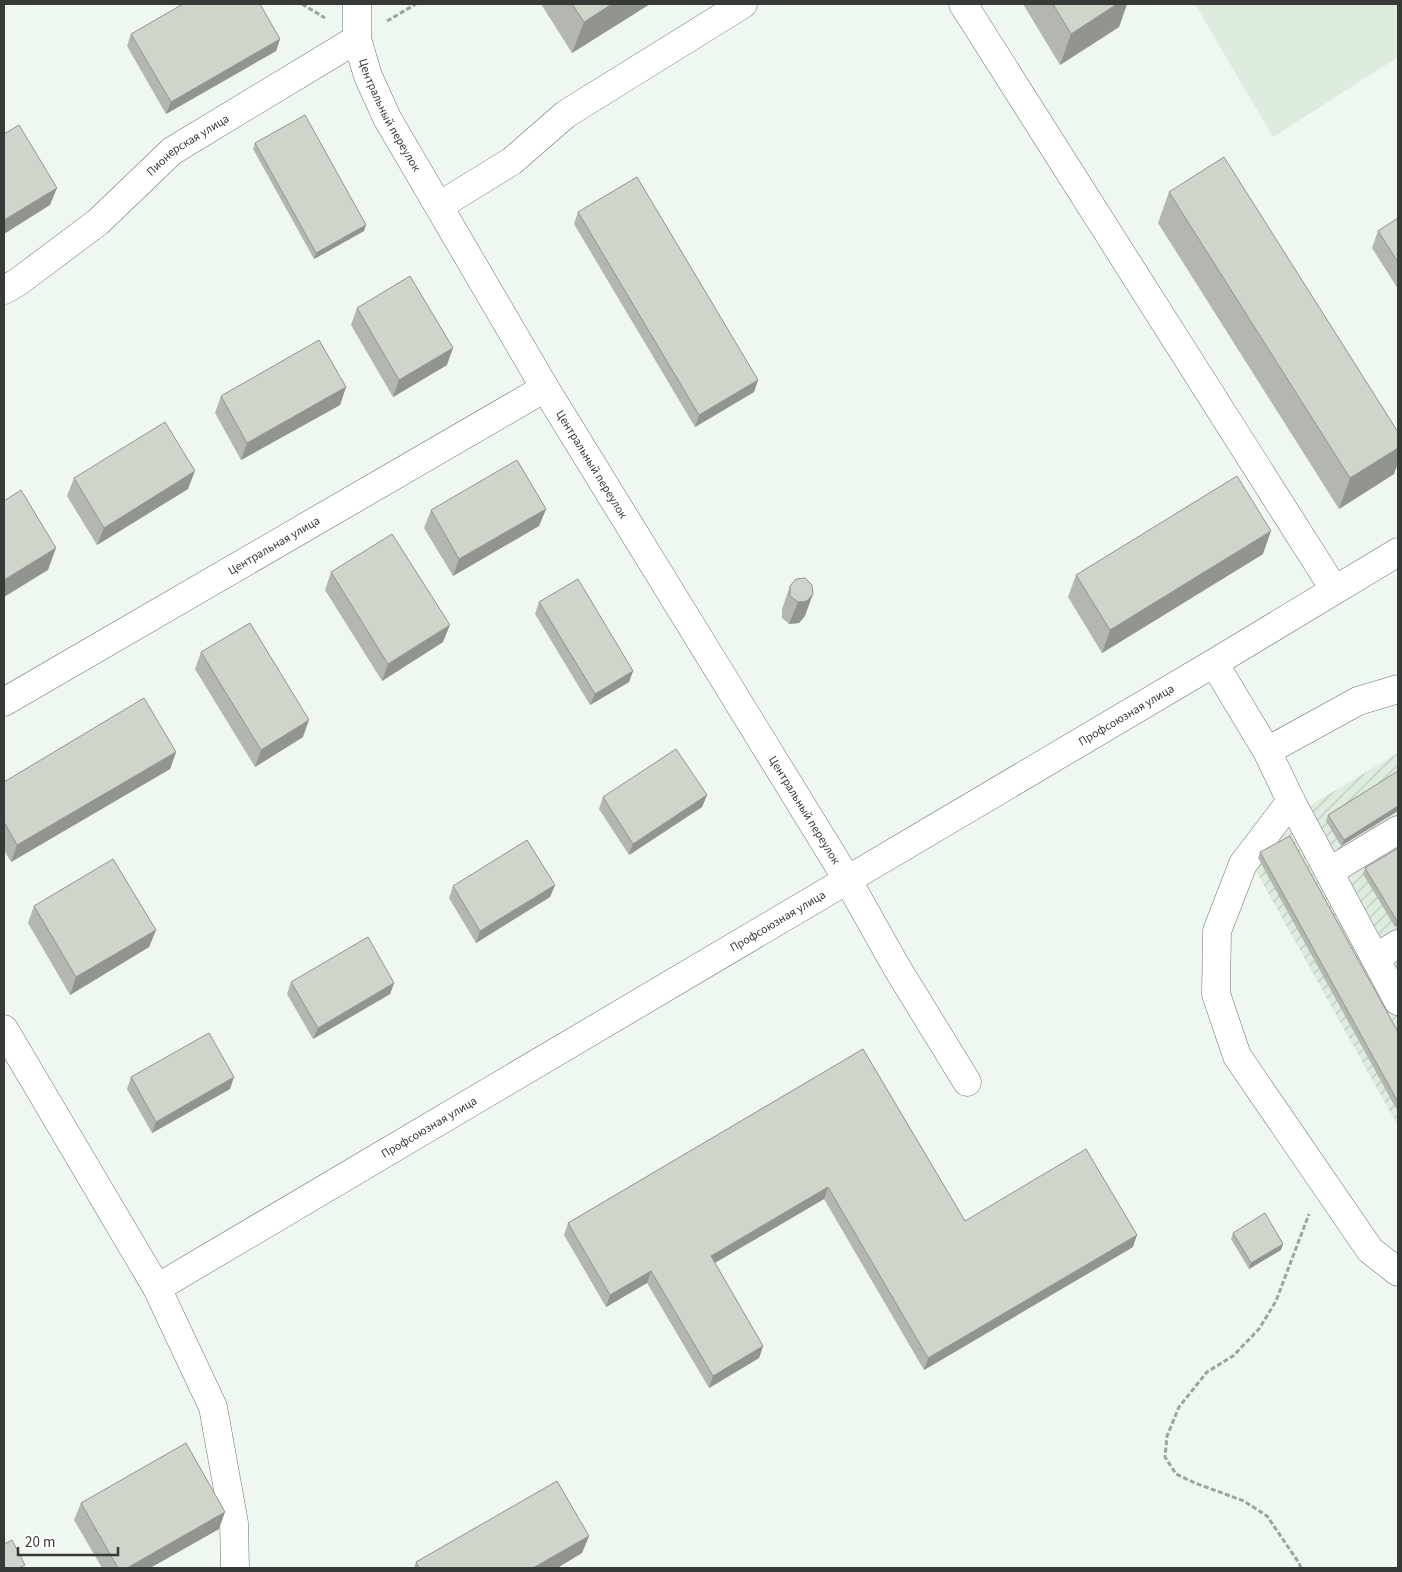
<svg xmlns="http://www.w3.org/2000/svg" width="1402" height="1572" font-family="'Source Sans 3',sans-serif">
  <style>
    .built { fill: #ddecdf }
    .industrial { fill: url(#industrial-furrows) }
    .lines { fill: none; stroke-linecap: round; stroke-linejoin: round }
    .minor-casing { stroke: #6b736c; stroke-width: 29 }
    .path { stroke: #9da39e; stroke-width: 3; stroke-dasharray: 5 2.5; stroke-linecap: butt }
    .minor { stroke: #fff; stroke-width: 28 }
    .wall { fill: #b3b7af }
    .shaded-wall { fill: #92958f }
    .building { fill: #d0d5cc; stroke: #92958f }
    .labels { text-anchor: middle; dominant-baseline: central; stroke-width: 4; stroke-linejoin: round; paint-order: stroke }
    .street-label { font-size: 12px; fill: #373b38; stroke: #fff }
  </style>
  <defs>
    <pattern id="industrial-furrows" width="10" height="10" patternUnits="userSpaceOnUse" patternTransform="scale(1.25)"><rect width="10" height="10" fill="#ddecdf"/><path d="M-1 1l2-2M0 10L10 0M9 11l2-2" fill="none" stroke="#becbc0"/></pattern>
  </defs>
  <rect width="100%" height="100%" fill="#eef7f0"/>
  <path class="built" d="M1195,4H1398V57L1273,137Z"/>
  <path class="industrial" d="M1398,753V1126L1242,846Z"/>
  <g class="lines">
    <g class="minor-casing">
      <g id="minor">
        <path id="s1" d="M357,4V39L368,76L387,118L545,388L847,879L897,968L967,1082"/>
        <path d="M963,4L1334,589"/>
        <path d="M439,206L512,161L566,114L743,4"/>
        <path id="s2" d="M4,290L18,282L98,222L172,151L357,39"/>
        <path d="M1214,663L1267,751L1291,801L1398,1001"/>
        <path id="s3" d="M4,702L545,388"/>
        <path d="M1267,751L1358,701L1398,689"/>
        <path d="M1291,801L1243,864L1217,931L1216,994L1237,1056L1370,1250L1398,1272"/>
        <path d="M1330,871L1398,830"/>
        <path d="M1375,958L1398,944"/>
        <path d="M4,1029L157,1288L213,1407L234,1523L235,1568"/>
        <path id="s4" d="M157,1288L1214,663L1398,552"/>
      </g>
    </g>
    <g class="path">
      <path d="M302,4L325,18"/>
      <path d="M387,21L416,4"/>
      <path d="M1301,1568L1299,1563L1267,1516L1244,1501L1195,1483L1176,1474L1165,1457L1167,1436L1179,1407L1207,1372L1233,1356L1259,1329L1276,1301L1309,1214"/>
    </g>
    <use href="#minor" class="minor"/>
  </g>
  <g class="wall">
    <path d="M541,4H650L572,53Z"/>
    <path d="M1023,4H1127L1119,27L1060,65Z"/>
    <path d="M131,34L280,39L276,51L166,114L127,46Z"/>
    <path d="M255,143L364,231L314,259L253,149Z"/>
    <path d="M1169,192L1398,432V463L1394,474L1339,509L1158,223Z"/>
    <path d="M578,212L758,380L754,392L695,427L574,224Z"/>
    <path d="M1398,218V289L1372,248L1378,231Z"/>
    <path d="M357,308L447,365L393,397L351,325Z"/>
    <path d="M346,387L340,405L241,460L215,413L221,396Z"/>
    <path d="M74,478L188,489L97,545L67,496Z"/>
    <path d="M546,509L539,526L453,576L424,528L431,510Z"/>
    <path d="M1263,554L1102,653L1068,597L1076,575Z"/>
    <path d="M331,572L443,642L382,681L325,590Z"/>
    <path d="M790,586L805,616L799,623L789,624L782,618V609Z"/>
    <path d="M539,602L633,671L629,682L590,705L535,614Z"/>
    <path d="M201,652L303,737L255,767L195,669Z"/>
    <path d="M176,752L170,769L11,862L4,850V782Z"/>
    <path d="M1398,771L1341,846L1326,821L1328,815Z"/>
    <path d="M707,795L702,807L629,855L599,809L603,797Z"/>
    <path d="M1398,848V924L1395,927L1363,874L1365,868Z"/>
    <path d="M1260,852L1398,1032V1112L1258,858Z"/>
    <path d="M555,885L550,897L476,943L449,898L453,886Z"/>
    <path d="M34,906L156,930L149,947L70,995L28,923Z"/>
    <path d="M291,982L394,983L390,994L313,1039L287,994Z"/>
    <path d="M863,1049L965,1221L1133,1247L924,1370L824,1199L715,1263L763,1346L759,1358L709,1388L647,1283L606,1307L564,1235L568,1223Z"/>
    <path d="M131,1077L230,1089L152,1133L127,1089Z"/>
    <path d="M1233,1233L1281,1250L1249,1269L1231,1239Z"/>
    <path d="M81,1503L219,1529L150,1568H102L74,1520Z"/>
    <path d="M589,1536L582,1553L557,1568H414L416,1562Z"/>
  </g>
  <g class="shaded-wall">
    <path d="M612,4H650L572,53L584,22Z"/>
    <path d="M1117,4H1127L1119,27L1060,65L1071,34Z"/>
    <path d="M280,39L276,51L166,114L171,102Z"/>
    <path d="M57,188L50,205L4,234V220Z"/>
    <path d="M366,225L364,231L314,259L316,253Z"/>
    <path d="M453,348L447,365L393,397L399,380Z"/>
    <path d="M758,380L754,392L695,427L699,415Z"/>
    <path d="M346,387L340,405L241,460L247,443Z"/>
    <path d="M1398,448V463L1394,474L1339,509L1350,478Z"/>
    <path d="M195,471L188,489L97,545L104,528Z"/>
    <path d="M546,509L539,526L453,576L459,559Z"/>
    <path d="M1271,531L1263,554L1102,653L1110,630Z"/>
    <path d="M56,548L48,570L4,597V580Z"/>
    <path d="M813,594L805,616L799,623L789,624L798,602Z"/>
    <path d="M450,625L443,642L382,681L388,664Z"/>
    <path d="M633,671L629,682L590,705L595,694Z"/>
    <path d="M309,720L303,737L255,767L261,750Z"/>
    <path d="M176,752L170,769L11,862L17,845Z"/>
    <path d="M707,795L702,807L629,855L633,844Z"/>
    <path d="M1398,806V811L1341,846L1344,840Z"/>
    <path d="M555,885L550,897L476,943L480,931Z"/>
    <path d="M1398,920V924L1395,927L1397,921Z"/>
    <path d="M156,930L149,947L70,995L76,977Z"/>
    <path d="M394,983L390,994L313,1039L318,1028Z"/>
    <path d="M234,1077L230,1089L152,1133L156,1122Z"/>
    <path d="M828,1187L824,1199L706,1268L711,1256Z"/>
    <path d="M1137,1235L1133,1247L924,1370L928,1358Z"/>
    <path d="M1283,1244L1281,1250L1249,1269L1251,1263Z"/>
    <path d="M651,1271L647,1283L606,1307L610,1295Z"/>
    <path d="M763,1346L759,1358L709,1388L713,1376Z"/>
    <path d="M225,1512L219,1529L150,1568H127Z"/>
    <path d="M589,1536L582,1553L557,1568H533Z"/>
  </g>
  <g class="building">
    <path d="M183,4H260L280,39L171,102L131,34Z"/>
    <path d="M572,4H612L584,22Z"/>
    <path d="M1053,4H1117L1071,34Z"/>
    <path d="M305,115L366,225L316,253L255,143Z"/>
    <path d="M19,125L57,188L4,220V134Z"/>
    <path d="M1224,157L1398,432V448L1350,478L1169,192Z"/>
    <path d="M637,177L758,380L699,415L578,212Z"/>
    <path d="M1398,218V262L1378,231Z"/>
    <path d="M410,276L453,348L399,380L357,308Z"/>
    <path d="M319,340L346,387L247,443L221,396Z"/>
    <path d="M165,422L195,471L104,528L74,478Z"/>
    <path d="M517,460L546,509L459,559L431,510Z"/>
    <path d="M1237,476L1271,531L1110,630L1076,575Z"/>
    <path d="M21,490L56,548L4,580V501Z"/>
    <path d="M392,534L450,625L388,664L331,572Z"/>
    <path d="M805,578L812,585L813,594L807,601L798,602L790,596V586L796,579Z"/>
    <path d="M578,579L633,671L595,694L539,602Z"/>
    <path d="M250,623L309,720L261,750L201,652Z"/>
    <path d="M144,698L176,752L17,845L4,822V782Z"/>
    <path d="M676,749L707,795L633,844L603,797Z"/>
    <path d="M1398,771V806L1344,840L1328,815Z"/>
    <path d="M1290,836L1398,1032V1102L1260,852Z"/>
    <path d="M527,840L555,885L480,931L453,886Z"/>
    <path d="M1398,848V920L1397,921L1365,868Z"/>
    <path d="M113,859L156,930L76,977L34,906Z"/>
    <path d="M368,937L394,983L318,1028L291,982Z"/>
    <path d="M209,1033L234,1077L156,1122L131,1077Z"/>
    <path d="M863,1049L965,1221L1086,1149L1137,1235L928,1358L828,1187L711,1256L763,1346L713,1376L651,1271L610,1295L568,1223Z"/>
    <path d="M1265,1213L1283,1244L1251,1263L1233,1233Z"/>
    <path d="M186,1443L225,1512L127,1568H118L81,1503Z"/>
    <path d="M557,1481L589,1536L533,1568H419L416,1562Z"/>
    <path d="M12,1540L25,1565L19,1568H4V1544Z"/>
  </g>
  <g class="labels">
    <g class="street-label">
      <text stroke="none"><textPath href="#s1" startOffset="118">Центральный переулок</textPath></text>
      <text stroke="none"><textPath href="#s2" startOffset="235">Пионерская улица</textPath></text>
      <text stroke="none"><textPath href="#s1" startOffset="522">Центральный переулок</textPath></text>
      <text stroke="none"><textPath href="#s3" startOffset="312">Центральная улица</textPath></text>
      <text stroke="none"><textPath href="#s4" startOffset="1126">Профсоюзная улица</textPath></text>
      <text stroke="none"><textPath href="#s1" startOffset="928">Центральный переулок</textPath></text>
      <text stroke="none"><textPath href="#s4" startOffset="721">Профсоюзная улица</textPath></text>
      <text stroke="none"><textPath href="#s4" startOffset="316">Профсоюзная улица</textPath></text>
    </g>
  </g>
  <rect width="1402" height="1572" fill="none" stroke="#373b38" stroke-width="10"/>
  <path d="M18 1547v8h100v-8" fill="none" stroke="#373b38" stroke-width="2.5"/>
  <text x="25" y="1547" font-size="15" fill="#373b38" stroke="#ffffff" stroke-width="4" paint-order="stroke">20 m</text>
</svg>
